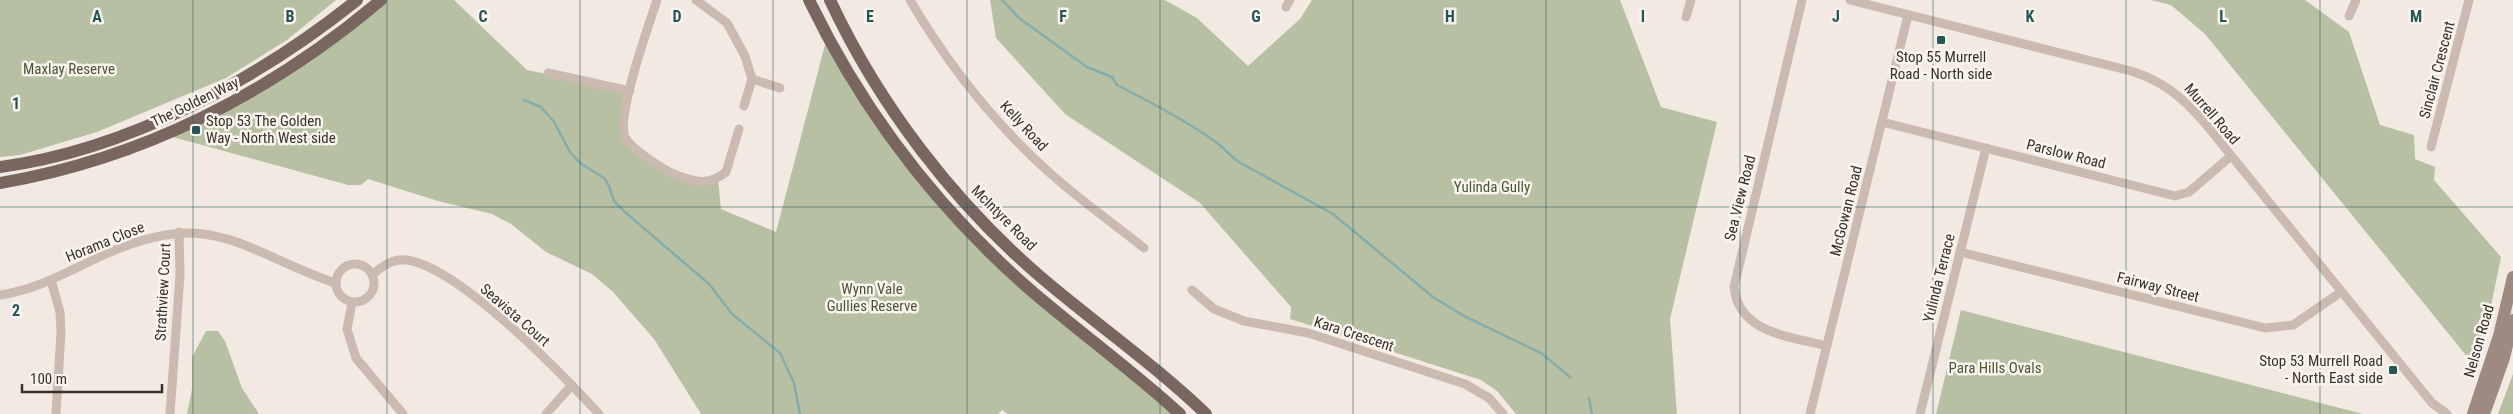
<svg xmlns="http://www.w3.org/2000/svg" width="2513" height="414" font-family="'Roboto Condensed',sans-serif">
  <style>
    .green { fill: #b8c0a3 }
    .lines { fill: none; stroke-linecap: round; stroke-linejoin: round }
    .stream { stroke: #83adad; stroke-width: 2.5 }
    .street { stroke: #cabaaf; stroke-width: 9 }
    .secondary { stroke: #9d8a80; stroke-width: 12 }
    .primary { stroke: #79675f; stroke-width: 12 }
    .grid { fill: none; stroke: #255657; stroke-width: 1; stroke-opacity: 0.55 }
    .poi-dot { fill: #255657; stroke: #faf4ef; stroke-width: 2 }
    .labels { text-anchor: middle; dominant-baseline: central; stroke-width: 5; stroke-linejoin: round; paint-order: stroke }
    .poi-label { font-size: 15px; fill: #39302c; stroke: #faf4ef }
    .park-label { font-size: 15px; fill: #4a5532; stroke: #faf4ef }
    .street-label { font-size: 15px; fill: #39302c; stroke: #faf4ef }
    .grid-label { font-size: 16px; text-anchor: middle; font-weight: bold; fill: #255657; stroke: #faf4ef; stroke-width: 5; stroke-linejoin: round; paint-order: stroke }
  </style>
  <rect width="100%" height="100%" fill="#f2eae2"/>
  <g class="green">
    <path d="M0,0H336L287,40L226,78L97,132L20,155L0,157Z"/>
    <path d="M381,0H454L527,70L630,91L623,116L631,144L689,180L718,179L721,209L776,232L827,37L841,62L972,235L1180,414H1008L1002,410L998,414H701L654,339L613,292L592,274L546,252L511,224L492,214L438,201L368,179L361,185H348L165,135L216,111Z"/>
    <path d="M990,0H1165L1197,18L1248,66L1300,19L1312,0H1620L1661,107L1717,122L1670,319L1677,414H1516L1497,391L1481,380L1290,319L1291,307L1200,203L1065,114L996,38Z"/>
    <path d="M2151,0H2305L2349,32L2380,125L2414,135L2415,159L2435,167L2434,180L2501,257L2478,370L2205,34L2171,5Z"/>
    <path d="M1961,310L2363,414H1936Z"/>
    <path d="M206,331H218L225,341L242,388L259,414H187L192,389V357Z"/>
    <path d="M2513,374V414H2498Z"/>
  </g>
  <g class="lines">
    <g class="stream">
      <path d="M1002,0L1019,18L1087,67L1112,77L1117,85C1150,102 1185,120 1216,142C1224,148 1230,156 1239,162L1333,214L1433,297L1464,316L1541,353L1570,377"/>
      <path d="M524,100L541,107L554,122L570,152L580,163L604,178L609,186L614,201L626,213L709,284L732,314L780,353L794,383L800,414"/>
      <path d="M1589,398L1592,414"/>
    </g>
    <g class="street">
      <path d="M657,0C649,24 616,116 625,137C631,149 664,170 676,175C695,182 709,186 726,172L739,129"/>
      <path d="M696,0L727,23L745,56L752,79L744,106"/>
      <path d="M910,0C947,63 996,125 1051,174C1080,200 1113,223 1144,248"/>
      <path d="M1802,0L1734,287C1739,334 1790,336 1827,346"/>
      <path d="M1850,0L2131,71C2163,81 2182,97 2204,122L2432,403L2447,414"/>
      <path d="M1286,7L1290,0"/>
      <path d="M2349,16L2356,0"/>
      <path d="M1686,17L1691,0"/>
      <path d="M548,73L630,91"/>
      <path d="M752,79L780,88"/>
      <path d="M1882,122L2175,196L2189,192L2231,156"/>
      <path d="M2431,147L2469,0"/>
      <path d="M1960,252L2265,328L2293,325L2341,292"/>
      <circle cx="355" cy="283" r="19"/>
      <path d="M373,274C383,266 393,258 407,260C460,268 561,373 599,414"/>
      <path d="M51,280L60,312L61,332L56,414"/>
      <path d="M1192,290L1214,309L1244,321L1308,333L1465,384L1489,398L1503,414"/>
      <path d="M0,295C38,290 72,269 106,254C212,207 239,249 335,283"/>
      <path d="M352,303L347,329L356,358L403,414"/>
      <path d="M170,414L180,275L179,232"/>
      <path d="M546,414L572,385"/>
      <path d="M1810,414L1908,15"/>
      <path d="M1920,414L1986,148"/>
    </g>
    <g class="secondary">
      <path d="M2473,414L2499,336L2513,277"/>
      <path d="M2484,414L2504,358L2513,320"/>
    </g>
    <g class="primary">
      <path d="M809,0C863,112 940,212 1034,293C1082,334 1133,371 1180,414"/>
      <path d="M830,0C879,105 954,203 1042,278C1096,324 1155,365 1206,414"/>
      <path d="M0,167C128,150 257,80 357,0"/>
      <path d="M0,183C142,159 271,93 381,0"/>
    </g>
  </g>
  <path class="grid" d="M193,0V414M387,0V414M580,0V414M773,0V414M967,0V414M1160,0V414M1353,0V414M1546,0V414M1740,0V414M1933,0V414M2126,0V414M2320,0V414M0,207H2513"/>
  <g class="poi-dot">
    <rect x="1936" y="35" width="10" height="10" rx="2.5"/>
    <rect x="191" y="125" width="10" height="10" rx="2.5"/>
    <rect x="2388" y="365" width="10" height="10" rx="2.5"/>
  </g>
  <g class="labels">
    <g class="poi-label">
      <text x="1941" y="57">Stop 55 Murrell<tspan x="1941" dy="17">Road - North side</tspan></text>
      <text x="206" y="121" text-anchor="start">Stop 53 The Golden<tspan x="206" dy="17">Way - North West side</tspan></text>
      <text x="2383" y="361" text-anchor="end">Stop 53 Murrell Road<tspan x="2383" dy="17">- North East side</tspan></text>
    </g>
    <g class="park-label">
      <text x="69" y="69">Maxlay Reserve</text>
      <text x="1492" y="187">Yulinda Gully</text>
      <text x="872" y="289">Wynn Vale<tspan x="872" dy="17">Gullies Reserve</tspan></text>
      <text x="1995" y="368">Para Hills Ovals</text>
    </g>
    <g class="street-label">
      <text transform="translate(2437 70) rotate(-75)">Sinclair Crescent</text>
      <text transform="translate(195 102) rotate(-26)">The Golden Way</text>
      <text transform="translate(2212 114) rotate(49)">Murrell Road</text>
      <text transform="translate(1024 126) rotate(47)">Kelly Road</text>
      <text transform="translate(2066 154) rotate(14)">Parslow Road</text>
      <text transform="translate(1740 198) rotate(-76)">Sea View Road</text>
      <text transform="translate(1846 211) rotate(-76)">McGowan Road</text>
      <text transform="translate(1004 218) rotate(45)">McIntyre Road</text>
      <text transform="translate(105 242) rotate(-22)">Horama Close</text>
      <text transform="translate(1939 278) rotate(-76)">Yulinda Terrace</text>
      <text transform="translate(2158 287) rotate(14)">Fairway Street</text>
      <text transform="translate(163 292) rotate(-87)">Strathview Court</text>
      <text transform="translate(515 315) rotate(41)">Seavista Court</text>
      <text transform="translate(1354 334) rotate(18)">Kara Crescent</text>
      <text transform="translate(2479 341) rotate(-74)">Nelson Road</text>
    </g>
  </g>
  <g class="grid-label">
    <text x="97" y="22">A</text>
    <text x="290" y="22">B</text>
    <text x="483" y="22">C</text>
    <text x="677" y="22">D</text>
    <text x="870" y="22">E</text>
    <text x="1063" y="22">F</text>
    <text x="1256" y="22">G</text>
    <text x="1450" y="22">H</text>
    <text x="1643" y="22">I</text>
    <text x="1836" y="22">J</text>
    <text x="2030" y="22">K</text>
    <text x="2223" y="22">L</text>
    <text x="2416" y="22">M</text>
    <text x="16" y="109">1</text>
    <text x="16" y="316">2</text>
  </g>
  <path d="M22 384v8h140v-8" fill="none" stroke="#39302c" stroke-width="2.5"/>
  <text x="30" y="384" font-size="15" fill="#39302c" stroke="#faf4ef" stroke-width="4" paint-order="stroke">100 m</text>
</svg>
